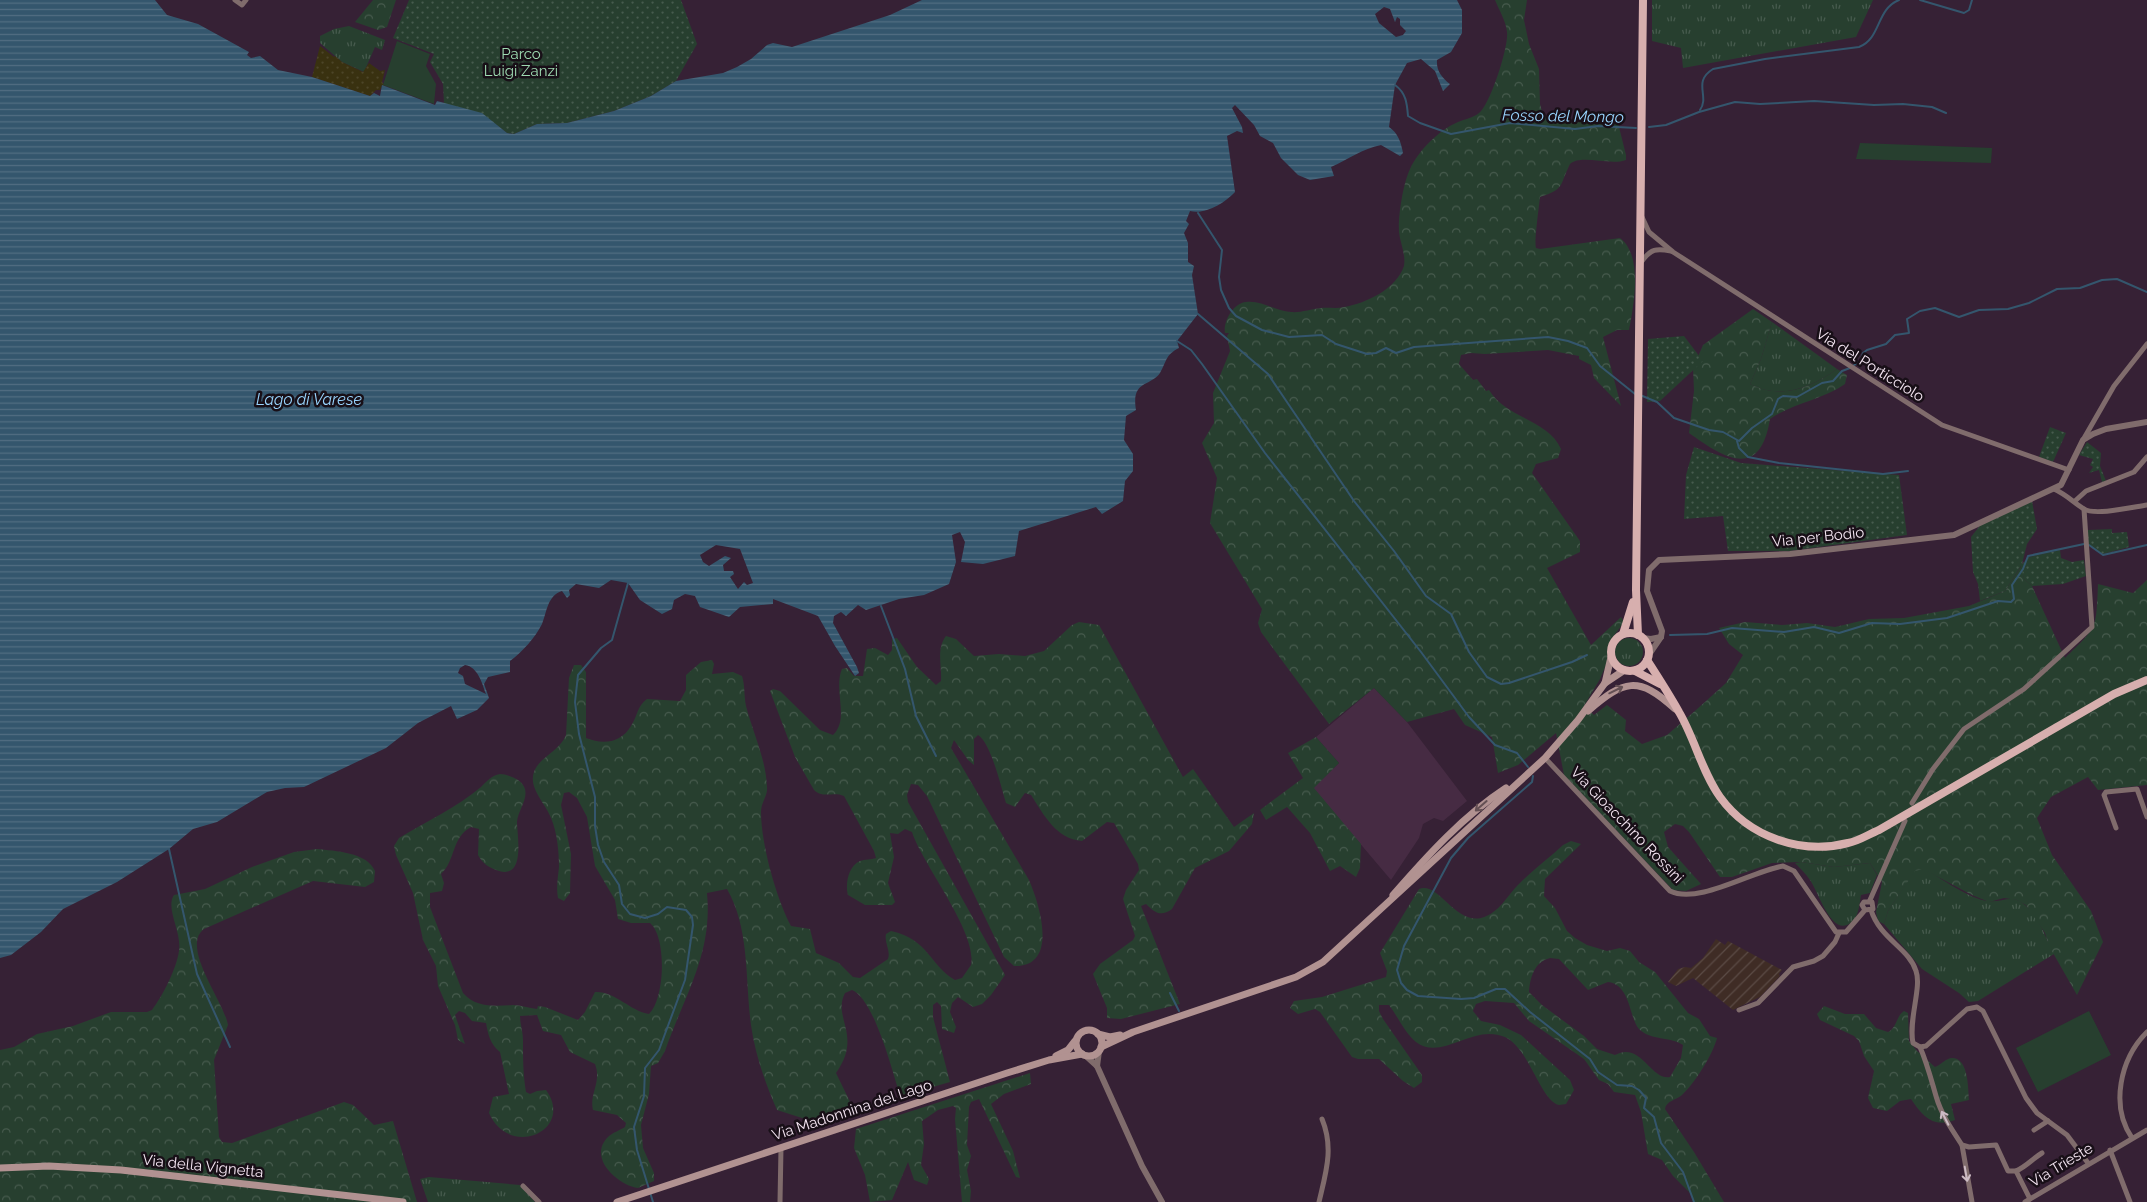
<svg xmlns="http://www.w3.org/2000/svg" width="2147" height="1202" font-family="Raleway,sans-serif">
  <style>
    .built { fill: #462b43 }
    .industrial { fill: url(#industrial-furrows) }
    .grass { fill: url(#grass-tufts) }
    .forest { fill: url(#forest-crowns); fill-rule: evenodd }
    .sand { fill: url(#sand-dots) }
    .park { fill: url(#park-dots) }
    .pitch { fill: #273f2f }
    .water { fill: url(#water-rules); fill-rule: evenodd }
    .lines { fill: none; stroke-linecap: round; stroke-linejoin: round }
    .stream { stroke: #34566d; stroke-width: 2 }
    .minor { stroke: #806c6c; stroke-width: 5 }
    .tertiary { stroke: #806c6c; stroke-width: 6 }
    .secondary { stroke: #b19291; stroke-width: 7 }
    .primary { stroke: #d7afae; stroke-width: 8 }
    .oneway { stroke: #645054 }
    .oneway2 { stroke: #ccbbc4 }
    .labels { text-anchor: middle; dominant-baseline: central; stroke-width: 5; stroke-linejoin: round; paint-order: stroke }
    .park-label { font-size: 15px; fill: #9edab1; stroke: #180f17 }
    .street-label { font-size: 15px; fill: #f5e6f3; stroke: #180f17 }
    .water-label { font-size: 16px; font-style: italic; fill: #98d4fd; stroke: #180f17 }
  </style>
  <defs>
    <pattern id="industrial-furrows" width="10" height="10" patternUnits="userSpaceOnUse" patternTransform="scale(1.25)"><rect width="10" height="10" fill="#3f2c25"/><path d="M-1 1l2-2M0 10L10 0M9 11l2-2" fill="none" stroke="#5b4b45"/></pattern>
    <pattern id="grass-tufts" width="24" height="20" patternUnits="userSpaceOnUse" patternTransform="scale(1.25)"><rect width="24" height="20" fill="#273f2f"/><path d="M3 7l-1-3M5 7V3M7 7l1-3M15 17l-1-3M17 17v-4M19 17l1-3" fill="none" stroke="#475b4e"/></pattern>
    <pattern id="forest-crowns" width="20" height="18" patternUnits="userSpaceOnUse" patternTransform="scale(1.25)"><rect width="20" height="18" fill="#273f2f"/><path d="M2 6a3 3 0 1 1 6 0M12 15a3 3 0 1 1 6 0" fill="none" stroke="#475b4e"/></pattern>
    <pattern id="sand-dots" width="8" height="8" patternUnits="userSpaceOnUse" patternTransform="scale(1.25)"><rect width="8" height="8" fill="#393110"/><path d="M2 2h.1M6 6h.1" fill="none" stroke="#4c4528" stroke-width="1.8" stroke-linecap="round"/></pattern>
    <pattern id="park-dots" width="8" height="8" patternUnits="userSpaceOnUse" patternTransform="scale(1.25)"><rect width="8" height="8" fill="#273f2f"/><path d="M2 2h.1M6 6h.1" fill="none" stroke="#475b4e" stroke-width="1.8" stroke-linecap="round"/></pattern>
    <pattern id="water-rules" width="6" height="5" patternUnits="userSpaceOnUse" patternTransform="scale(1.25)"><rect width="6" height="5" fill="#34566d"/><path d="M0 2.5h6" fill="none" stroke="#526e82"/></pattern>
  </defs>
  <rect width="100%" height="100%" fill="#362135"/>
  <path class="built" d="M1374,688L1407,722L1467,801L1443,821L1434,818L1423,824L1419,838L1391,880L1313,788L1339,763L1316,737Z"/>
  <path class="industrial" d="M1716,939L1725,945L1728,941L1782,970L1779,974L1780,976L1760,997L1733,1010L1693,978L1676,986L1668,982L1678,969L1685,967L1691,968L1703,958Z"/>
  <g class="grass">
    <path d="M1652,0H1873L1856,37L1683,68L1681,48L1652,41Z"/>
    <path d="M349,26L385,40L382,50L375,47L364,72L342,62L320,43V36L334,29Z"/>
    <path d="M1772,322L1837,369C1810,388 1781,400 1750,384L1761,359Z"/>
    <circle cx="1629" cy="652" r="14"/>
    <path d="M1801,862L1834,867L1870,863L1877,875L1870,893L1861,895C1859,906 1859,920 1847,925C1830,932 1818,891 1810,880C1806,874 1800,868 1795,863Z"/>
    <path d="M1923,868C1941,878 1969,899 1988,901C2002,903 2012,893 2025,905C2040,918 2045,938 2054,954L1978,1001L1969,1002L1959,993L1922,969L1884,924L1888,911L1915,870Z"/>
    <path d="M429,1177L520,1185L535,1202H428L420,1179Z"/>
  </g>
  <g class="forest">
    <path d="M373,0H396L387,27L378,30L355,22Z"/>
    <path d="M1495,0H1527L1524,20L1529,44L1539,69L1540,104L1543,115L1560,122L1576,123L1597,116L1618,123L1626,155V160C1610,166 1581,154 1570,164C1559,186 1565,189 1540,197C1539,208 1534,241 1536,248L1540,249L1620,238C1643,255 1634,304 1629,330H1617L1603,337L1621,406L1594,378L1591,365L1579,359V356L1548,350L1485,354L1471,353L1461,355L1459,364L1473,380L1477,379L1486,391L1489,390C1507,419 1548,419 1561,449L1558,458L1536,464L1532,473L1580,541V552L1547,568L1591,645L1621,617L1624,622L1610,641L1608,660L1600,679L1584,706L1594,715L1607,705L1626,720L1625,731L1642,744L1667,735L1696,710L1726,683L1743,655L1729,644L1719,628L1745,622L1782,625L1807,623L1835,627L1869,619L1904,618L1969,606L2005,591L2022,565L2024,579L2032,586L2065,658C2098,626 2096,629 2098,584L2133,593L2147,580V785L2098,790L2088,777L2051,797L2037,818L2052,855L2091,911L2103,942L2077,995L2049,946L2045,933L2026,905L2017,900L2004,898L1989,902L1972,895L1923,869L1915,871L1888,911L1884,924L1878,921L1876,912L1882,882L1870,863L1834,867L1801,862L1772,863L1732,877H1720L1689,832L1683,826L1675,824L1664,832L1668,847L1701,884L1686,891L1673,890L1564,775L1556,733L1518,765L1498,773L1492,737L1465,725L1454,709L1407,722L1374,688L1329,724L1261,632L1258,623L1262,609L1210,523L1217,478L1202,443L1214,423L1213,393L1230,351L1227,336L1229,333H1225C1223,322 1233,303 1246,302C1262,300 1275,311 1291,312C1300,313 1311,309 1321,308C1328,307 1336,309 1344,307C1367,303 1396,289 1404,266C1406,254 1400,243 1399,232C1398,216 1403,184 1410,169C1418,151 1439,130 1458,122C1465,119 1473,118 1479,113C1490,105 1509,46 1507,32C1506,21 1499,10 1495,0Z"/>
    <path d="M1753,309L1772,322L1761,359L1750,384C1782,400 1810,388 1837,369L1847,375L1845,384C1822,400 1793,403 1770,419C1760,481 1724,458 1689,433L1694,391L1693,368L1703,345Z"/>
    <path d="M1079,622L1099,625L1183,777L1193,769L1234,827L1254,813L1252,824L1229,851L1195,868L1172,909C1161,917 1155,913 1146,904L1141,906L1180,1004L1121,1019L1107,1018V1008L1093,974L1100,964L1133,940L1135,936L1123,899L1126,890L1139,870L1138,864L1114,823L1107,822L1082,841C1056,839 1044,815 1031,795L1025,793L1015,807L1006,803C1001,787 991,743 978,735L974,739V765L968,760L954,740L951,748L1029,880C1039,903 1060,967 1014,966L1004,957L927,796L918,785L911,784L907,795L908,802L1005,975L991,995L982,1004L973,1007L958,997L952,1003L950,1012L956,1027L954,1033L942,1029L941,1006L937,1002L933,1005V1017L950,1082L905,1095L899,1092C892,1070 874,999 852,990L845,993C832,1018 863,1035 836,1073L854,1110L824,1125L777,1110C765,1083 755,1054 751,1025C745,980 750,929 727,889L707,893C713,954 684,996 665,1051L658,1063L651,1066L649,1094L641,1125L643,1148L654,1173V1181L638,1188C618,1185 587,1158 608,1137C612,1133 620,1130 625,1127L626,1123L617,1115L593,1110C589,1094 602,1082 595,1064L570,1052L561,1035L543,1031L537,1015L520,1016C520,1024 523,1032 523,1040C523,1058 523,1074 526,1092L530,1094L537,1091L546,1090C575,1130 510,1160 489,1113L493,1097L509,1094L500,1052C490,1044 488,1034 486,1023L472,1021L465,1013L459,1011L455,1015L465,1044L458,1040L455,1025L438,986L436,966L423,940L413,893L396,855L394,846L399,838C426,822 457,807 481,787C486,782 492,775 500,774C505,774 513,777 518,780C535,792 518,808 517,822C517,834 526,879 499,871C489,868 482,863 478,855L479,829L471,827C451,838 456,860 441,874L444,883L442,891L430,893V907L463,993C476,1008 495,1006 513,1005C521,1005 529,1008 537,1009L538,1006L545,1007L578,1020L585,1012L595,992C615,991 630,1011 649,1014C665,999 667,937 650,923H631L618,919L615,900L595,866L587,817L577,798L569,792L564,793L561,805L571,854L570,893L564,901L558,898C556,888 558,877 559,867C559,851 557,832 551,818C546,804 528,788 534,772C539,757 560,751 566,735L569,678L574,665H581L586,672V738C603,745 621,743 631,726C638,715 637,706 647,699L680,701L686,690V675L701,662L712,660L714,664L712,674L733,672L742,676C745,685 744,696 746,706C753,733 766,759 767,787C768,796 761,802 761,812C761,843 776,898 791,926L810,929L816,953L839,963L853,977L860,978L888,959C891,950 884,943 886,934L891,931C930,940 928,964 955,980L962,978L971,965C978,933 922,864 912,832L905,829L898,834L890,833L894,857L888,883L895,902L892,905H865L848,895C845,885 848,866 860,861C865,859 871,860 876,858L874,851L844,796C833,791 823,799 814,790L795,757L770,691L773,689L780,691L820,730L833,735C850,719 833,690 842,669L847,668L854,676H863L867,649L875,648L888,655L892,650V639L897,638L917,667L936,685L941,681C942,666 936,649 946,636L956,639L974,656L999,654L1025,656L1044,651L1072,625Z"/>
    <path d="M1316,737L1339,763L1314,788L1361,844L1360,868L1356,877L1340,866L1330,871L1310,833L1287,807L1266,820L1260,810L1303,778L1288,753Z"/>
    <path d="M1571,841L1581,844L1545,879L1544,896L1555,908L1567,931L1575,938L1587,945L1607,951L1620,948L1630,951L1639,962L1655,972L1688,1013L1699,1019L1710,1036L1717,1038C1713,1054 1695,1083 1682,1095C1676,1100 1666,1101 1665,1109L1694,1152L1724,1202H1693L1691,1194L1673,1176L1662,1160L1648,1154L1641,1112L1635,1095L1614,1092L1608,1084L1599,1080L1584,1059L1529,1021L1514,1003L1485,1001L1476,1004L1473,1011L1481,1021L1500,1025L1521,1035L1570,1080L1574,1090L1566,1104L1559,1105C1540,1100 1530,1049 1505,1037C1472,1023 1442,1062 1416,1042C1405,1033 1398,1017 1389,1005H1379V1011L1383,1019L1422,1075V1082L1414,1088L1403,1081L1379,1059H1358L1352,1057L1320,1012L1315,1009L1298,1014L1290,1008L1294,1001L1322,997L1386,977L1387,971L1380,953L1419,889C1438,881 1455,924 1481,918C1500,913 1507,895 1520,883C1533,870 1549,858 1563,845ZM1550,958L1559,959L1588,990L1608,982C1631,985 1629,1018 1639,1029C1651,1041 1670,1036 1683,1045L1681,1058L1670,1077C1651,1081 1641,1041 1615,1055L1597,1049L1584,1036L1542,1005L1529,992C1530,978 1534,962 1550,958Z"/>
    <path d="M317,849C335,851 367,852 375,871L374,882L365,887L313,881L204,929C180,947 224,1001 228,1025L214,1060L219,1137L222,1142L232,1143L344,1102L353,1105L374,1125L393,1121L417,1202H0V1050L14,1047L37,1034L73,1026L111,1012H147L152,1010C163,995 176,970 179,951C182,932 165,908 174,895L205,889L252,867L294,852Z"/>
    <path d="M1824,1006L1845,1014H1864L1876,1028L1888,1032C1897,1028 1896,1016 1904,1011L1908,1013L1909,1041L1917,1051L1935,1067C1941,1065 1946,1058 1952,1058C1969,1058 1968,1089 1969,1100L1951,1104L1955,1120C1933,1128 1923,1117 1911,1099L1900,1101L1887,1111L1873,1108L1868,1098L1874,1071L1864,1056L1859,1041L1854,1036L1820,1020L1817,1014Z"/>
    <path d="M1030,1073L1031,1084L1004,1094L991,1104L1013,1151L1020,1178L1016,1177L979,1099L971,1102L969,1107L967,1145L971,1156L967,1170L971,1191L970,1202H962L955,1119L956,1108L953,1106L938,1110L922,1121L924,1144L921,1165L929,1179L927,1185L914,1180L908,1162L892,1200L870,1202L865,1175L854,1148L856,1129Z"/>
  </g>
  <path class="sand" d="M320,46L334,57L335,56L342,62L363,72L369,63L380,71L385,70L382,82L385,86L382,85L380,90H376L370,96L312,77Z"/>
  <g class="park">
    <path d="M409,0H681L697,44L676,81L651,96L614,111L567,123L537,124L514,134L507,133L495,124L444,104L443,84L430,62L434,54L393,38Z"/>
    <path d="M1684,336L1703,361L1660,401L1647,402L1648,339Z"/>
    <path d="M2050,427L2066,433L2053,462L2039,457Z"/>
    <path d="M2087,442L2101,453L2100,466L2106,481L2102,482L2099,470L2089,473L2093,467L2090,465L2093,459L2079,455Z"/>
    <path d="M1694,447L1741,463L1899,475L1907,535L1789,551H1728L1723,516L1684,519L1686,475Z"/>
    <path d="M2032,501L2037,529L2027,544L2022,564L2029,557L2060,550L2061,558L2072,562L2084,560L2086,576L2063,584L2032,586L2024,579L2021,566L2005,591L1980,601L1978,584L1973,572L1971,537L1982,523Z"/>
    <path d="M2112,529V533L2127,532L2129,547L2103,554L2088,544V530Z"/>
  </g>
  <g class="pitch">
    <path d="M397,41L430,54L426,66L436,84L434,104L383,85Z"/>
    <path d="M1860,143L1992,148L1991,163L1856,159Z"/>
    <path d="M2089,1011L2111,1055L2038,1092L2016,1048Z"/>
  </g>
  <path class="water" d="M0,0H155L167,15L198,24L249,52L247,55L251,58L260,56L278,70L312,77L370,96L374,93L380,96L382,85L435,105L437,101L482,113L507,133L514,134L537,124L567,123L614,111L651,96L676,81L723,73L737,67L751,59L767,45L773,43L792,47L890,15L922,0H1457L1462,10V33L1451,52L1437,60C1436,70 1442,78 1450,84L1443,91L1435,71L1421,59L1407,63L1395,85L1389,127C1398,133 1401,142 1403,153L1400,156L1381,145C1362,149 1349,159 1331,167L1334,176L1310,180L1298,175L1281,158L1273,143L1260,136L1254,125L1235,105L1232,108L1242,127L1243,133L1237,131L1227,136L1235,192C1225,203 1205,215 1190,211L1186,221L1189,224L1184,233L1188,243V262L1194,266L1192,275L1198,314L1177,341L1179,348C1165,355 1167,361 1160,373C1150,387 1131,380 1136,410L1126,416L1124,440L1133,454V471L1125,481L1123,501L1102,514L1096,507L1019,531L1015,556L983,564L961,562L965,542L960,532L952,535L956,562L949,584L924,595L899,599L866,610L858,605L846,616L841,612L834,616L833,623L857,667L859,673L855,676L835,646L818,616L773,599V604L740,607L729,617L700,607L695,596L685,594L674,600L672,609L662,614L640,600L628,583L611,580L599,588L576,584L569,590L570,595L567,598L562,591C547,596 547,612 542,624C535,638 522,652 510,661V672L488,677L484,684L489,698L477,710L457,719L451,706L418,723L386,748L304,787L285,788L267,792L217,822L193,829L169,849L117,882L63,909L41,932L11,955L0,958ZM1384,7L1390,9L1395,22L1397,17L1400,19V25L1406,31L1403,35L1396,37L1379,23L1375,14ZM716,545L740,549L753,583L747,585L744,582L738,589L730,577L734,574L733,571H724L723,565L731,558L725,556L709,566L703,562L700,555ZM465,665C478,667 482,683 486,694L465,684L463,676L458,673L460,668Z"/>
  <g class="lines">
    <g class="stream">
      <path d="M1920,0L1964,13L1969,10L1972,0"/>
      <path d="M1395,85C1406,93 1407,103 1408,116L1420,123L1451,134L1510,123L1575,129L1598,126L1636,128"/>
      <path d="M1700,110C1710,96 1692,82 1713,69L1765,59L1859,47C1881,39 1876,9 1899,0"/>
      <path d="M1649,127L1666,125L1699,112L1735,102L1760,104L1814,101L1874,105L1903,104L1932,107L1946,113"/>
      <path d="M1198,213L1222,250L1219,277L1221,290L1229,308L1236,316L1262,330L1289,337L1322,335L1336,344L1367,354L1376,353L1386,348L1396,353L1414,347L1548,337L1568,341L1587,348L1600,366L1635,394"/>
      <path d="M1198,314L1268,374L1354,501L1394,551L1426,596L1451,614L1469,652L1487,677L1501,684L1509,683L1572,662L1587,655"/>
      <path d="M1177,341L1191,350L1202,364L1265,453L1421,652L1469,717L1495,745L1517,753L1528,767"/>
      <path d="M1640,395L1657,402L1674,418L1709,430L1723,432L1739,441L1752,428L1772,414L1778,399L1783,396L1797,397L1822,383L1833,381L1842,371L1850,368L1860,361L1863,353L1867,350L1886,344L1895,335L1909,333L1907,319L1920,311L1935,308L1959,317L1979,310L2008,309L2029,303L2057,289L2080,288L2102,280L2117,279L2147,292"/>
      <path d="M1737,441L1739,448L1748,457L1779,463L1883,474L1908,471"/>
      <path d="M2089,545L2103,555L2147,545"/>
      <path d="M628,583L612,640L601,648L578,675L575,702L579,734L595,797V826L598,845L604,862L619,885L622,904L630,914L645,918L658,914L667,907L686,910L692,917L693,925L685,980L659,1050L645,1068L644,1096L634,1127L637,1150L653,1202"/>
      <path d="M881,606L905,669L916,716L936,756"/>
      <path d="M1670,635L1707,634L1732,628L1784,632L1814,627L1839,633L1872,623L1900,624L1947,618L1998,601L2011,602L2014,599L2012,585L2023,569L2028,556L2084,544"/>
      <path d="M1533,776L1532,782L1468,838L1451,858L1404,946L1397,970L1401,983L1407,990L1418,996L1461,999L1474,998L1496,989H1505L1530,1012L1590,1059L1598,1072L1617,1085L1632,1086L1639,1090L1646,1098L1644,1108L1654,1117L1661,1143L1683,1172L1694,1202"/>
      <path d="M169,849L197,974L230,1047"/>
      <path d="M1170,993L1179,1011"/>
    </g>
    <g class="minor">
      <path d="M235,0L242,5L246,0"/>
      <path d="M1642,217L1649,232L1673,252L1942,425L2069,470"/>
      <path d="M1642,261C1651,249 1656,248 1671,251"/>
      <path d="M2083,440L2114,386L2147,344"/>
      <path d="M2054,489C2067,495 2073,502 2084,509C2095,516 2133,507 2147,505"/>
      <path d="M2075,501L2086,491L2134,472L2147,457"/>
      <path d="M1545,758L1670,891C1698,905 1752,871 1783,866L1794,871L1836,932H1846L1865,910L1873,909L1872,902H1864L1862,905L1865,910"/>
      <path d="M1912,803L1933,769L1964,729L2024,689L2092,627L2084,509"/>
      <path d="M2116,828L2104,795L2106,792L2137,789L2147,817"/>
      <path d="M1870,900L1905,821"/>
      <path d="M1871,910C1880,939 1909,948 1916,971C1922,987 1908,1021 1913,1043L1920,1047L1926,1046L1967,1009L1977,1007L1983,1011L2026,1098L2037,1113L2067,1135L2088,1163"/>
      <path d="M1739,1010L1758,1003L1793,967L1814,961L1823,956L1835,942L1839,933"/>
      <path d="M1920,1047C1927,1063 1931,1079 1936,1096C1941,1114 1952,1130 1962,1145L1969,1147L1996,1145L2008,1171H2016L2030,1199"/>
      <path d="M2034,1130L2048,1121"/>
      <path d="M2132,1138C2110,1106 2120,1059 2147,1032"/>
      <path d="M1962,1145L1972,1202"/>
      <path d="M2110,1150L2130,1202"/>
      <path d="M2016,1171C2027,1166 2032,1159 2042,1153"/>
      <path d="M523,1186L539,1202"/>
      <path d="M780,1202L781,1148"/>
      <path d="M1319,1202C1326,1172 1334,1148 1322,1119"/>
      <path d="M2025,1202L2147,1130"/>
    </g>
    <g class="tertiary">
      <path d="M1642,638L1651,639L1661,637"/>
      <path d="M1648,656L1661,637L1662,631L1647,591L1649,570L1659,560L1790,554L1954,535L2061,485L2083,440L2093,434L2106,429L2147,422"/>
      <path d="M1086,1056L1097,1066L1142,1166L1162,1202"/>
      <path d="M1097,1066L1099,1051"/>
    </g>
    <g class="secondary">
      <path d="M1605,683L1623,671"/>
      <path d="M1588,711C1624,680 1638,675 1675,709"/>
      <path d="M1393,895C1427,856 1463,816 1506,788"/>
      <circle cx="1089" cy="1043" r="13"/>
      <path d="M1098,1034L1110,1037L1120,1035"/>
      <path d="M1101,1047L1133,1032L1296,977L1323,962L1545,758L1578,720L1605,683L1611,657"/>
      <path d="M1056,1056L1068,1050L1075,1041"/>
      <path d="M0,1168L49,1166L121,1170L403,1202"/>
      <path d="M617,1202L1007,1073L1049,1060L1082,1054"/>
    </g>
    <g class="primary">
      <circle cx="1630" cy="652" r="19"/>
      <path d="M1623,634L1633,602"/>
      <path d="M1638,635L1636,590L1643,0"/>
      <path d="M1647,660C1658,677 1669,694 1679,712C1695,739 1702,772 1720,797C1749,837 1801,855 1848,843C1859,841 1869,834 1879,830L2114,694L2147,680"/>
      <path d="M1635,671L1660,684"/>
    </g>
  </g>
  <defs><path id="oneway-shaft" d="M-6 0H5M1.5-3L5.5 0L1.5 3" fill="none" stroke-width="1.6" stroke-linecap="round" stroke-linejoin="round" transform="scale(1.25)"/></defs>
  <g class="oneway">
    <use href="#oneway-shaft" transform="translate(1616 690) rotate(-26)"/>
    <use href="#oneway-shaft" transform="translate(1481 806) rotate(139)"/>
  </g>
  <g class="oneway2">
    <use href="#oneway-shaft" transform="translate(1945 1118) rotate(-117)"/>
    <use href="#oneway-shaft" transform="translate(1966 1174) rotate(80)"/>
  </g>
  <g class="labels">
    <g class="park-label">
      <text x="521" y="54">Parco<tspan x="521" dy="17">Luigi Zanzi</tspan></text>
    </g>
    <g class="street-label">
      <text transform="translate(1870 365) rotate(32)">Via del Porticciolo</text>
      <text transform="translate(1818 537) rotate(-6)">Via per Bodio</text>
      <text transform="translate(1627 825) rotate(46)">Via Gioacchino Rossini</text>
      <text transform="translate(852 1110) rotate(-18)">Via Madonnina del Lago</text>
      <text transform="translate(2061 1165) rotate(-31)">Via Trieste</text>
      <text transform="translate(203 1166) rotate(6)">Via della Vignetta</text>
    </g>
    <g class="water-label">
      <text transform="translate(1563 116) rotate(1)">Fosso del Mongo</text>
      <text x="309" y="399">Lago di Varese</text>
    </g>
  </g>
</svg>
